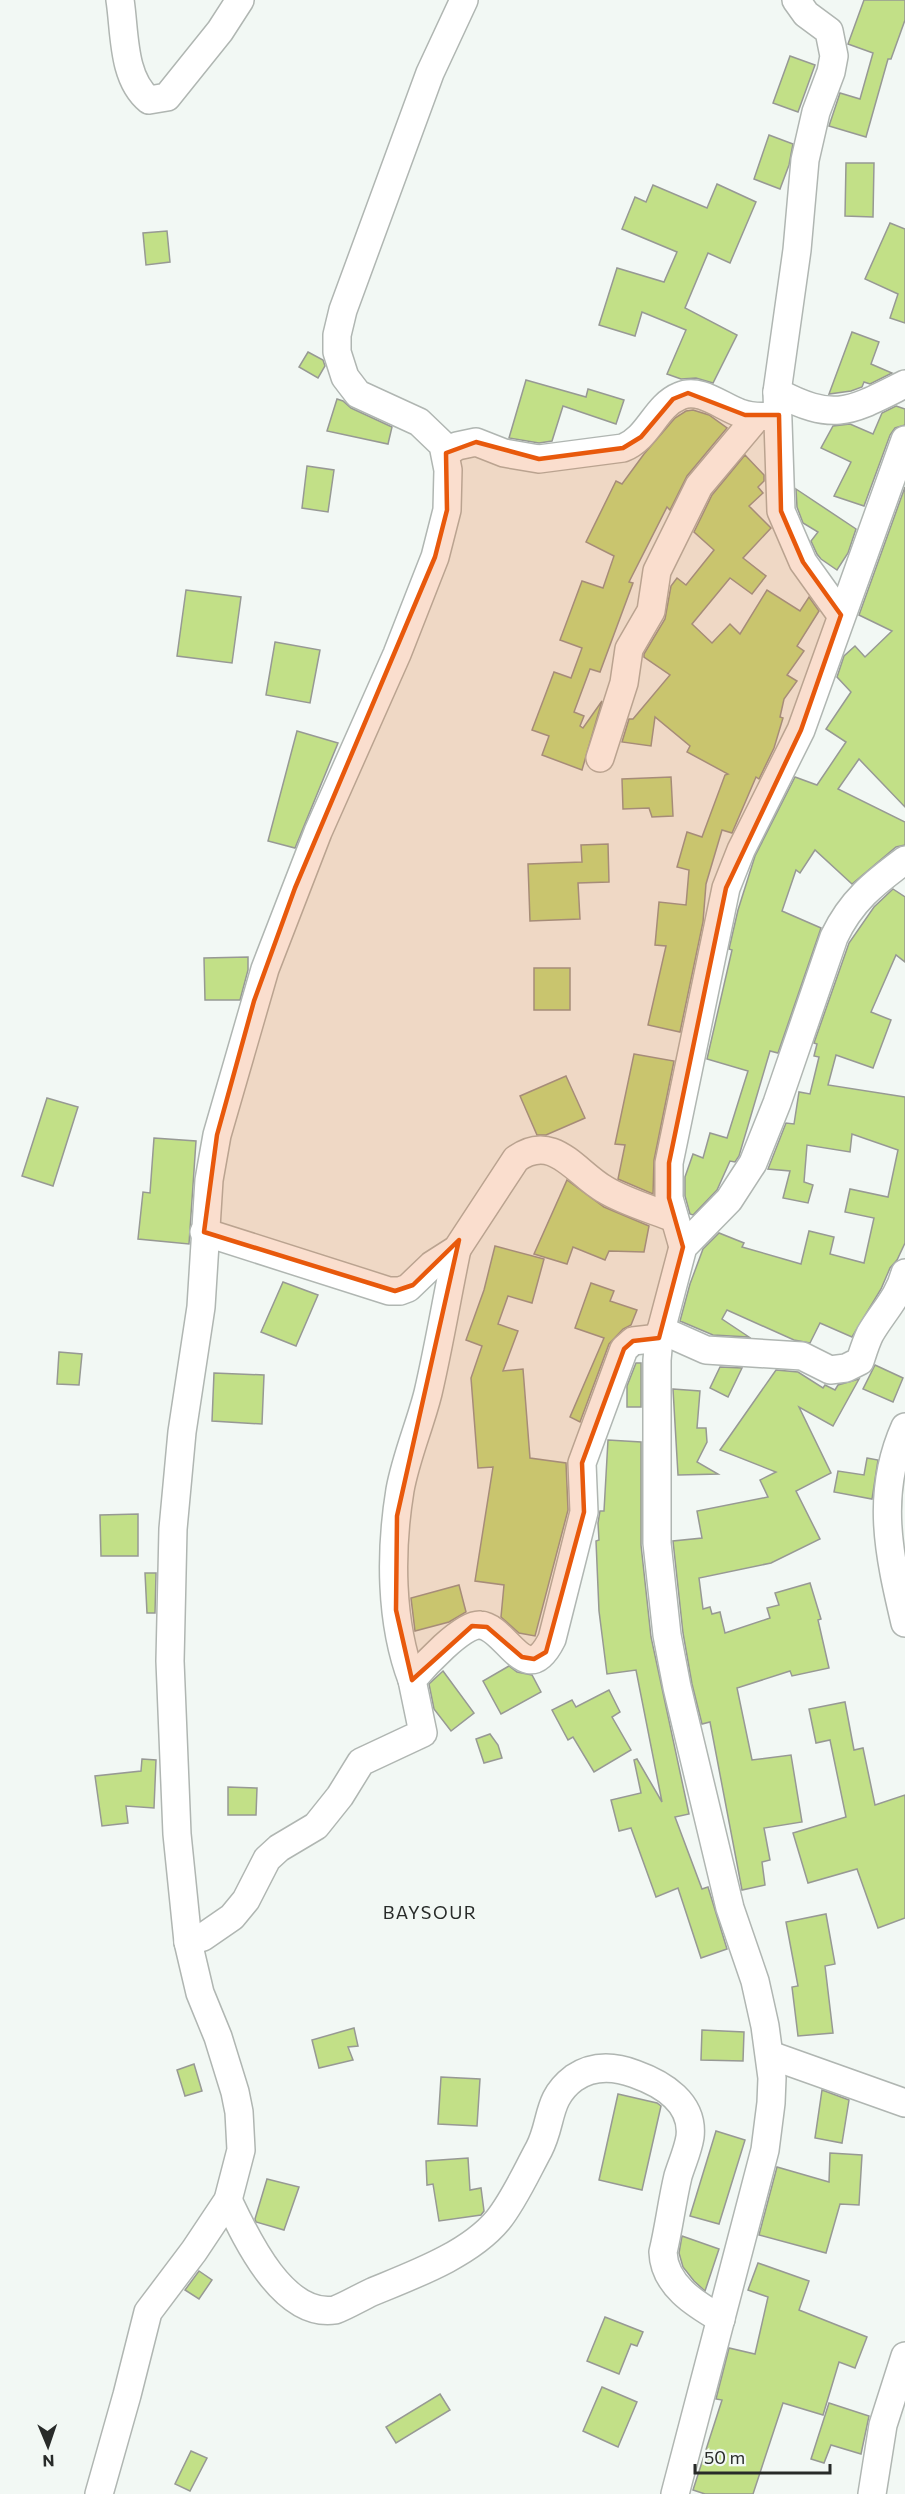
<svg xmlns="http://www.w3.org/2000/svg" width="905" height="2494" font-family="Commissioner,sans-serif">
  <style>
    .building { fill: #c2e087; stroke: #979994; stroke-width: 1.5 }
    .lines { fill: none; stroke-linecap: round; stroke-linejoin: round }
    .minor-casing { stroke: #b0b6b2; stroke-width: 30 }
    .minor { stroke: #fff; stroke-width: 27 }
    .marked { fill: #e8590c; fill-opacity: 0.2; stroke: #e8590c; stroke-width: 4.5; stroke-linejoin: round }
    .labels { text-anchor: middle; dominant-baseline: central; stroke-width: 4.5; stroke-linejoin: round; paint-order: stroke }
    .quarter-label { font-size: 18px; letter-spacing: 1.5px; fill: #282b29; stroke: #f2f8f4 }
  </style>
  <rect width="100%" height="100%" fill="#f2f8f4"/>
  <g class="building">
    <path d="M864,0H905V20L891,59H888L866,137L829,126L840,93L860,99L873,53L848,44Z"/>
    <path d="M790,56L815,65L798,112L773,103Z"/>
    <path d="M769,135L793,144L789,165L780,189L754,179Z"/>
    <path d="M846,163H874L873,217L845,216Z"/>
    <path d="M717,184L756,202L730,263L708,253L685,308L737,335L713,383L696,378L681,379L667,374L686,330L642,312L635,336L599,325L617,268L664,282L677,252L622,229L635,197L646,202L653,185L707,208Z"/>
    <path d="M890,223L905,229V323L890,318L898,294L865,279Z"/>
    <path d="M167,231L170,262L146,265L143,233Z"/>
    <path d="M852,332L879,342L871,364L892,373L870,384L864,382L862,387L851,391L829,394Z"/>
    <path d="M308,352L323,360L325,366L318,378L299,367Z"/>
    <path d="M526,380L586,397L588,389L624,400L616,424L563,406L552,441L539,443L509,438Z"/>
    <path d="M337,399L343,401L351,408L392,427L388,444L327,431Z"/>
    <path d="M896,406L905,409V425L895,428L890,435L864,506L834,496L851,462L821,448L833,426L850,424L873,434L882,413Z"/>
    <path d="M693,410L709,415L727,428L687,476L670,510L667,507L629,582L633,583L600,672L590,669L574,712L584,716L580,726L583,728L602,701L582,770L542,755L549,736L532,730L554,672L571,678L582,648L560,640L582,581L603,588L614,556L586,542L616,481L622,484L644,454L675,418L686,411Z"/>
    <path d="M745,455L764,475V481L758,487L763,493L749,506L771,528L743,558L766,576L752,594L730,578L692,624L712,643L730,624L740,634L767,590L800,611L809,597L819,611L797,646L804,651L787,675L797,681L784,699L780,717L783,718L774,748L759,779L756,777L732,833L722,830L706,884L703,922L680,1032L648,1025L666,946L655,945L659,902L686,905L689,870L677,867L687,832L702,837L725,775L728,774L687,752L690,746L655,717L651,746L622,742L629,719H633L670,675L644,657V654L665,619L671,586L677,578L686,585L714,550L694,532L712,495Z"/>
    <path d="M307,466L334,470L328,512L302,508Z"/>
    <path d="M905,487V807L859,759L838,789L905,822V845L896,847L852,884L815,850L800,873L796,870L782,911L821,928L778,1053L770,1051L739,1156L735,1162L730,1161L717,1190L693,1215L690,1214L685,1196V1177L693,1154L703,1158L710,1133L727,1138L748,1071L707,1059L732,950L729,949L738,910L755,856L795,777L817,785L846,742L826,729L851,692L837,677L844,656L855,646L865,657L892,631L859,615Z"/>
    <path d="M796,489L856,529L848,553L837,570L821,559L817,554L811,541L818,532L803,523L797,507Z"/>
    <path d="M186,590L241,597L232,663L177,656Z"/>
    <path d="M275,642L320,650L310,703L266,695Z"/>
    <path d="M297,731L338,743L295,848L268,841Z"/>
    <path d="M671,777L673,816L652,817L649,808L623,809L622,779Z"/>
    <path d="M608,844L609,882L578,883L580,919L530,921L528,864L582,862L581,845Z"/>
    <path d="M893,889L905,897V962L896,955L871,1012L891,1020L873,1068L836,1055L828,1085L905,1097V1243L897,1260L890,1268L881,1289L852,1337L820,1323L810,1343L794,1340L727,1310L722,1319L749,1337L713,1335L680,1321L690,1284L703,1249L719,1233L744,1243L742,1247L801,1264L809,1231L834,1237L830,1254L864,1263L874,1218L845,1212L850,1189L888,1197L898,1150L852,1134L850,1152L807,1145L804,1182L813,1185L808,1203L783,1198L790,1171L768,1169L786,1123L794,1124L799,1092L810,1094L819,1057L814,1056L817,1044L814,1043L849,943L874,907Z"/>
    <path d="M248,957V970L240,1000H205L204,958Z"/>
    <rect x="534" y="968" width="36" height="42"/>
    <path d="M634,1054L674,1061L654,1160L653,1194L618,1179L625,1145L615,1144Z"/>
    <path d="M566,1076L585,1118L546,1135H537L520,1096Z"/>
    <path d="M47,1098L78,1107L53,1186L22,1176Z"/>
    <path d="M154,1138L196,1141L189,1244L138,1239L143,1192L150,1193Z"/>
    <path d="M567,1180L604,1207L649,1226L644,1252L609,1251L605,1260L573,1247L567,1264L534,1254Z"/>
    <path d="M495,1246L544,1259L532,1303L508,1296L498,1324L518,1331L503,1371L523,1369L530,1458L566,1463L568,1510L535,1636L519,1633L501,1617L504,1585L475,1581L493,1467L478,1468L471,1378L482,1346L466,1340L484,1290Z"/>
    <path d="M283,1282L318,1295L296,1346L261,1332Z"/>
    <path d="M591,1283L614,1291L610,1301L637,1310L631,1325L623,1329L609,1344L580,1422L570,1417L604,1338L575,1328Z"/>
    <path d="M59,1352L82,1354L79,1385L57,1384Z"/>
    <path d="M636,1363H641V1407H627V1386Z"/>
    <path d="M875,1365L903,1378L893,1402L863,1389Z"/>
    <path d="M720,1367L742,1368L728,1397L710,1388Z"/>
    <path d="M776,1370L798,1372L823,1388L825,1385L835,1390L838,1385L859,1379L833,1426L799,1407L831,1473L796,1491L820,1539L771,1563L699,1578L703,1609L710,1607L712,1614L720,1612L725,1633L770,1618L767,1608L779,1605L775,1593L810,1583L821,1619L818,1620L829,1668L792,1676L790,1671L737,1688L752,1760L791,1755L802,1822L764,1828L770,1860L762,1862L765,1885L742,1890L710,1722L702,1724L692,1684L683,1633L673,1541L702,1538L697,1511L768,1497L760,1480L776,1472L720,1450Z"/>
    <path d="M214,1373L264,1375L262,1424L212,1421Z"/>
    <path d="M673,1389L700,1391L697,1428H706L707,1442L697,1462L718,1474L678,1475Z"/>
    <path d="M608,1440L641,1442V1545L651,1637L689,1814L675,1817L702,1889L708,1887L727,1949L701,1958L678,1888L656,1897L631,1828L619,1831L611,1800L641,1793L634,1760L637,1759L662,1802L636,1670L607,1674L599,1611L596,1541L599,1540L598,1523L600,1511H604Z"/>
    <path d="M867,1458L878,1460L872,1499L834,1492L838,1471L864,1475Z"/>
    <path d="M138,1514V1556H101L100,1515Z"/>
    <path d="M145,1573H156L155,1613H147Z"/>
    <path d="M459,1585L466,1612L449,1622L415,1631L411,1598Z"/>
    <path d="M509,1666L517,1672L532,1675L541,1692L501,1714L483,1681Z"/>
    <path d="M443,1671L474,1713L451,1731L434,1709L429,1684Z"/>
    <path d="M609,1690L620,1712L612,1717L631,1750L594,1772L573,1737L568,1740L552,1710L572,1700L576,1707Z"/>
    <path d="M845,1702L854,1750L863,1748L875,1805L905,1795V1918L878,1928L857,1869L808,1883L793,1833L846,1817L830,1740L816,1743L809,1709Z"/>
    <path d="M490,1734L498,1745L502,1758L484,1763L476,1739Z"/>
    <path d="M142,1759L156,1760L154,1808L126,1806L128,1823L102,1826L95,1776L141,1771Z"/>
    <path d="M228,1787L257,1788L256,1815H228Z"/>
    <path d="M826,1914L835,1964L825,1966L833,2033L798,2036L792,1987L798,1986L786,1922Z"/>
    <path d="M354,2028L358,2046L348,2047L353,2060L319,2068L312,2040Z"/>
    <path d="M702,2030L744,2032L743,2061L701,2060Z"/>
    <path d="M194,2064L202,2091L185,2096L177,2070Z"/>
    <path d="M441,2077L480,2079L477,2126L438,2124Z"/>
    <path d="M822,2090L849,2100L842,2143L815,2138Z"/>
    <path d="M618,2094L657,2103L661,2106L642,2190L599,2180Z"/>
    <path d="M716,2131L745,2140L719,2224L690,2216Z"/>
    <path d="M830,2153L862,2155L859,2205L840,2204L826,2253L759,2235L777,2167L829,2182Z"/>
    <path d="M468,2158L470,2190L481,2188L484,2211L481,2215L439,2221L433,2184L427,2185L426,2161Z"/>
    <path d="M267,2179L299,2187L284,2230L256,2222L255,2219Z"/>
    <path d="M682,2236L719,2249L705,2291L694,2281L683,2267L679,2253Z"/>
    <path d="M758,2263L809,2281L799,2310L867,2337L855,2368L839,2362L823,2415L783,2403L753,2494H705L693,2490L722,2400L716,2399L729,2348L755,2354L768,2297L748,2290Z"/>
    <path d="M199,2271L212,2280L199,2299L185,2290Z"/>
    <path d="M605,2317L643,2332L637,2346L631,2344L619,2374L587,2361Z"/>
    <path d="M602,2387L637,2402L618,2447L583,2431Z"/>
    <path d="M440,2394L450,2410L396,2443L386,2427Z"/>
    <path d="M829,2403L869,2416L861,2454L831,2445L824,2463L811,2459Z"/>
    <path d="M191,2451L207,2458L190,2491L175,2484Z"/>
  </g>
  <g class="lines">
    <g class="minor-casing">
      <g id="minor">
        <path d="M120,0C125,32 122,78 149,100L167,97L220,31L240,0"/>
        <path d="M796,0L806,14L829,31L834,56L831,72L816,112L805,160L797,250L777,392L781,511L803,562L841,615"/>
        <path d="M777,392C835,423 851,411 905,384"/>
        <path d="M446,453L457,446L476,442L504,453L539,459L623,448C649,438 655,406 680,396C700,387 722,407 740,413C751,417 761,417 772,416"/>
        <path d="M600,758L624,683L629,649L651,611L657,571L699,486L757,417"/>
        <path d="M204,1232L389,1291H400L408,1288L432,1265L457,1249L516,1159C553,1132 575,1172 604,1189C625,1202 651,1209 674,1218"/>
        <path d="M683,1247L669,1198V1163L726,888L741,850L801,730L905,440"/>
        <path d="M661,1330L706,1350L802,1356L830,1370L846,1368L860,1361C863,1352 866,1342 870,1334C882,1313 899,1297 905,1273"/>
        <path d="M905,1427C875,1494 889,1555 905,1623"/>
        <path d="M412,1680C390,1622 390,1551 400,1490C406,1457 420,1425 428,1393C439,1346 447,1297 457,1249"/>
        <path d="M188,1942L203,1937L232,1917L246,1900L267,1859L279,1848L316,1826L340,1796L361,1762L423,1733L412,1680C423,1667 463,1623 480,1625C507,1627 526,1692 552,1639L584,1512L582,1463L624,1349L633,1341L659,1338"/>
        <path d="M770,2055L905,2103"/>
        <path d="M228,2200C246,2238 283,2318 335,2310C348,2305 359,2298 372,2292C413,2275 469,2255 498,2220C514,2200 526,2173 539,2149C553,2122 546,2099 574,2078C593,2065 614,2066 635,2074C663,2084 694,2103 690,2137C688,2150 682,2163 678,2176C672,2201 669,2227 663,2252C664,2285 695,2304 721,2319"/>
        <path d="M99,2494L127,2395L148,2312L194,2251L228,2200L241,2150L239,2112L235,2092L218,2037L200,1993L188,1942L177,1834L170,1661L173,1529L182,1432L201,1307L209,1180L217,1135L265,969L318,832L397,654L435,557L447,510L448,470L443,445L419,422L358,394L345,377L337,352V335L343,310L430,73L464,0"/>
        <path d="M675,2494L765,2150L771,2103L772,2078L765,2026L755,1981L730,1908L677,1687L667,1635L657,1543V1360L659,1338L683,1247L729,1200L753,1163L777,1103L834,937C851,901 874,883 905,860"/>
        <path d="M872,2494L883,2425L905,2356"/>
      </g>
    </g>
    <use href="#minor" class="minor"/>
  </g>
  <path class="marked" d="M688,393L745,415H779L781,511L803,562L841,615L801,730L726,888L669,1163V1198L683,1247L659,1338L633,1341L624,1349L582,1463L584,1512L546,1652L534,1659L522,1657L487,1627L472,1626L412,1680L396,1610L397,1516L459,1240L413,1285L395,1291L204,1232L217,1135L254,1001L295,888L435,557L447,510L446,453L476,442L539,459L623,448L641,437L673,399Z"/>
  <g class="labels">
    <g class="quarter-label">
      <text x="430" y="1912">BAYSOUR</text>
    </g>
  </g>
  <g transform="translate(48 2446) rotate(178)" stroke="#f2f8f4" stroke-width="4.5" paint-order="stroke">
  <path d="M0-4.5L10 22L0 15L-10 22Z" fill="#282b29"/>
  <text y="-9" font-size="16" font-weight="bold" text-anchor="middle" fill="#282b29">N</text>
  </g>
  <path d="M695 2464v9h135v-9" fill="none" stroke="#282b29" stroke-width="3"/>
  <text x="704" y="2464" font-size="18" fill="#282b29" stroke="#f2f8f4" stroke-width="4.5" paint-order="stroke">50 m</text>
</svg>
